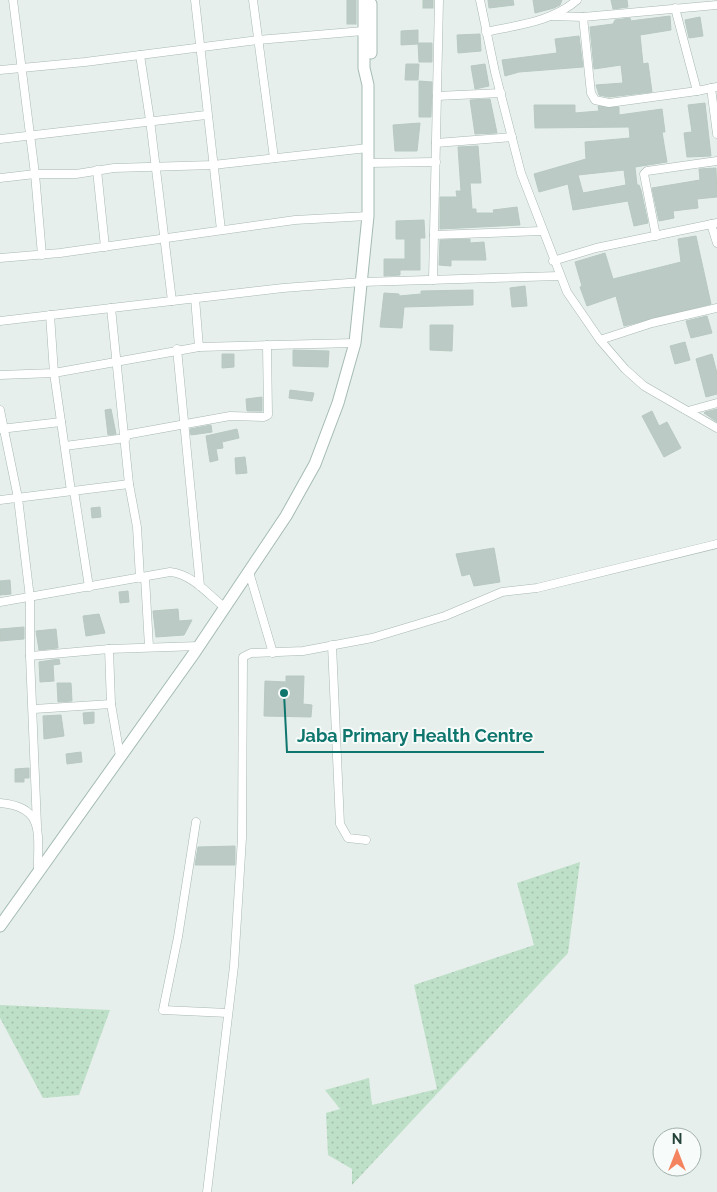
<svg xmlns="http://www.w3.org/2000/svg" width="717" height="1192" viewBox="0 0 717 1192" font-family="Raleway,sans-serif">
	<defs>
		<pattern id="grass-dots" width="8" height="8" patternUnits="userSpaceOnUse" patternTransform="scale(1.25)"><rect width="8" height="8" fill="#bfe0c8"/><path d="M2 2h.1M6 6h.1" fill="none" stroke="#a4c1ad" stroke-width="1.8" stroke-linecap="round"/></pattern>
	</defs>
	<rect width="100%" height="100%" fill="#e6efeb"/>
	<g fill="url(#grass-dots)">
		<path d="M580 862 568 953 352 1185V1169L328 1155 326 1113 340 1109 325 1090 369 1078 372 1105 437 1089 414 985 534 945 517 883Z"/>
		<path d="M0 1005 110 1010 79 1095 43 1098 0 1018Z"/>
	</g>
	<g fill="#bbcac4" stroke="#b8c9c2" fill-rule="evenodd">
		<rect x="347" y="0" width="9" height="24"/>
		<rect x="423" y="0" width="10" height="8"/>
		<path d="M488 0H513L514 5 489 8Z"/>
		<path d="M533 0H562L560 5 554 8 535 13Z"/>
		<path d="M611 0H627L628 7 613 9Z"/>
		<path d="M670 16 671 30 640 35 643 64 648 63 652 92 609 97 599 95 596 85 623 83 621 65 594 69 590 27 613 24 615 20 630 18 631 21 638 20Z"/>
		<path d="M700 17 703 36 689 38 685 20Z"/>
		<path d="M418 30V44L401 45V31Z"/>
		<path d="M480 34 481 51 458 53 457 35Z"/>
		<path d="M579 36 583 67 519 72 505 76 502 60 557 53 555 39Z"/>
		<path d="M418 43H432V62H419Z"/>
		<path d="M406 64H419L418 80H405Z"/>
		<path d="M485 64 489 86 475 89 471 66Z"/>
		<path d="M419 81 432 82 431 117H419Z"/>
		<path d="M490 99 497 133 475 134 470 100Z"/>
		<path d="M705 103 711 156 687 157 684 133 692 132 688 105Z"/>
		<path d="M534 105H575V113L599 111 598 106 619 107V115L662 109 665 132H662L667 162 635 167 637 185H639L641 190 648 223 634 226 628 201 573 210 568 184 539 192 534 174 586 159 585 142 630 138 629 127 535 128ZM624 170 626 185 583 193 578 175Z"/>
		<path d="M420 123 417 151H395L393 125Z"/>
		<path d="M478 146 481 183H470L472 209H476V213H494L493 210 517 207 520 225 440 229V197H457L456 191H461L458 147Z"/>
		<path d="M716 168 717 197 697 199 698 208 673 211 674 218 659 221 652 188 700 180 699 169Z"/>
		<path d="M424 220 425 238H420V270H400V275L384 276V259H405V239H396V221Z"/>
		<path d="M696 236 711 304 624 326 616 296 587 306 580 287 582 286 575 262 605 253 613 279 681 262 678 239Z"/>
		<path d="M470 239V243L484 242 486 260H451V266L439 265 440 240Z"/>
		<path d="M525 286 527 306 512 307 510 288Z"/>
		<path d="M473 290V305L404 307 402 328 380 327 384 293 399 294V296L421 294V291Z"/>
		<path d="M707 316 712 333 691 338 686 321Z"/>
		<path d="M430 325H453L452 351 430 350Z"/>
		<path d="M685 342 690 360 675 364 670 346Z"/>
		<path d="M293 350 329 351 328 367 293 366Z"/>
		<path d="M222 354H234V367L222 368Z"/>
		<path d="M712 354 717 373V394L706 397 696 359Z"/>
		<path d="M290 390 314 393 312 401 289 398Z"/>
		<path d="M262 397V411H247L246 399Z"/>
		<path d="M111 409 116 434 108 435 105 410Z"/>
		<path d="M717 409V422L704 413 705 412Z"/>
		<path d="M652 411 659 426 667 422 681 448 664 457 642 416Z"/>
		<path d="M211 425 212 432 191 435 190 429Z"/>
		<path d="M237 429 239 438 222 442 223 448 216 449 218 460 210 462 206 436Z"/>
		<path d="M245 457 247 473 236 474 235 458Z"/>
		<path d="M100 507 101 517 92 518 91 508Z"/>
		<path d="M494 548 500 582 474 586 470 574 462 576 456 554Z"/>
		<path d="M10 580 11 594 0 595V581Z"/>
		<path d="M128 591 129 602 120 603 119 592Z"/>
		<path d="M178 609 179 621 192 620 184 635 156 637 153 611Z"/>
		<path d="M99 614 105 633 86 636 83 616Z"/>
		<path d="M24 627V639L0 641V629Z"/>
		<path d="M56 629 58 648 39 650 36 631Z"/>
		<path d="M59 659 60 664 53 665 54 681 40 682 39 662Z"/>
		<path d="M286 676H304L303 704 312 705 311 717 264 716 265 681 286 682Z"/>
		<path d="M57 683H71L72 701 58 702Z"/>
		<path d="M94 712V723L84 724 83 713Z"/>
		<path d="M61 715 64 736 44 739 43 716Z"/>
		<path d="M81 752 82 762 67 764 66 754Z"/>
		<path d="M29 768V778H24V782H15V769Z"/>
		<path d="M235 846V865H195L198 847Z"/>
	</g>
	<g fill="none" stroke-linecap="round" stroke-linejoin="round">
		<defs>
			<g id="street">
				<path d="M13 0 35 174 42 255"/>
				<path d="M195 0 221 230"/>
				<path d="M253 0 274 158"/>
				<path d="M480 0 495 72 521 173 567 292 600 340 625 369 644 386 717 428"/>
				<path d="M675 8 697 91 717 87"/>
				<path d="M552 16 583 17 717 5"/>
				<path d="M583 17 591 93 595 100 609 103 697 91"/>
				<path d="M486 32C517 25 552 22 577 0"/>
				<path d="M140 55 150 120 172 301"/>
				<path d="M0 70 85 62 258 40 363 31"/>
				<path d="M711 88 717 134"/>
				<path d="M437 96 501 93"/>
				<path d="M0 139 206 115"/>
				<path d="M436 143 512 137"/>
				<path d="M368 163 436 162"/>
				<path d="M97 170 105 247"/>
				<path d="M0 178 35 174H76L114 168 213 165 368 148"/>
				<path d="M711 224 717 243"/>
				<path d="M434 235 541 231"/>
				<path d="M656 236 644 174 647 171 717 161"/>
				<path d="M0 258 60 253 295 220 368 216"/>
				<path d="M553 261 596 248 717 223"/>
				<path d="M433 280 439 0"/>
				<path d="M195 298 199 347"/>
				<path d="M111 308 129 484 137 527 140 578"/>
				<path d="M50 315 54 373 71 491"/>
				<path d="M0 321 283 288 362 282 559 276"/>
				<path d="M600 340 652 323 717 308"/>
				<path d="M177 349 200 586"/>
				<path d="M0 375 54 373 199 347 355 343"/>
				<path d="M0 410 18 498 30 598V656L37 826"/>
				<path d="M688 411 717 403"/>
				<path d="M0 429 61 422"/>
				<path d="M125 435 230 416 264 417 268 415 267 345"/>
				<path d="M65 446 126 438"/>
				<path d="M74 491 89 587"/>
				<path d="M0 500 129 484"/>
				<path d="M249 572 273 653"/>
				<path d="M145 577 149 647"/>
				<path d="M0 602 170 572C192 574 208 594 224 607"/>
				<path d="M332 645 340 824 348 838 366 840"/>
				<path d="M109 649 199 646"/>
				<path d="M30 656 109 649 111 704 120 756"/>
				<path d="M34 709 111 704"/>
				<path d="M0 803C47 807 37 836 38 873"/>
				<path d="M196 822 178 937 163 1010 228 1013"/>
				<path d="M207 1192 234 966 242 838 243 657 251 653 303 651 372 638 445 616 502 592 537 588 717 544"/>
			</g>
			<g id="secondary">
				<path d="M371 4V53"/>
				<path d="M0 926 195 652 286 516 315 464 338 403 355 343 368 216V85L364 68V0"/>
			</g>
		</defs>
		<use href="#street" stroke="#a8b8b2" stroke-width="9"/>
		<use href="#secondary" stroke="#a4bbb3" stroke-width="13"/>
		<use href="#street" stroke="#fff" stroke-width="8"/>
		<use href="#secondary" stroke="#fff" stroke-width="11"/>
	</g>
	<path fill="none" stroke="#0f766e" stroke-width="2" d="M284 693L287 752H544"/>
	<circle fill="#0f766e" stroke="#f7fbf9" stroke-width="2" cx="284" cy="693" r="5"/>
	<g font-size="18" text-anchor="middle" font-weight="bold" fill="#0f766e" stroke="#f7fbf9" stroke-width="4" stroke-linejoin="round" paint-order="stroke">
		<text x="415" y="742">Jaba Primary Health Centre</text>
	</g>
	<g transform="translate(677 1152)"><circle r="24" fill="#f7fbf9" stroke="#a3b1ad"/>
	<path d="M0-4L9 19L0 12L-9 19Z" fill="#f4845f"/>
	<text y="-8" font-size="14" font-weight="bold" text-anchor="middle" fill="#24423a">N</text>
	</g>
</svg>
